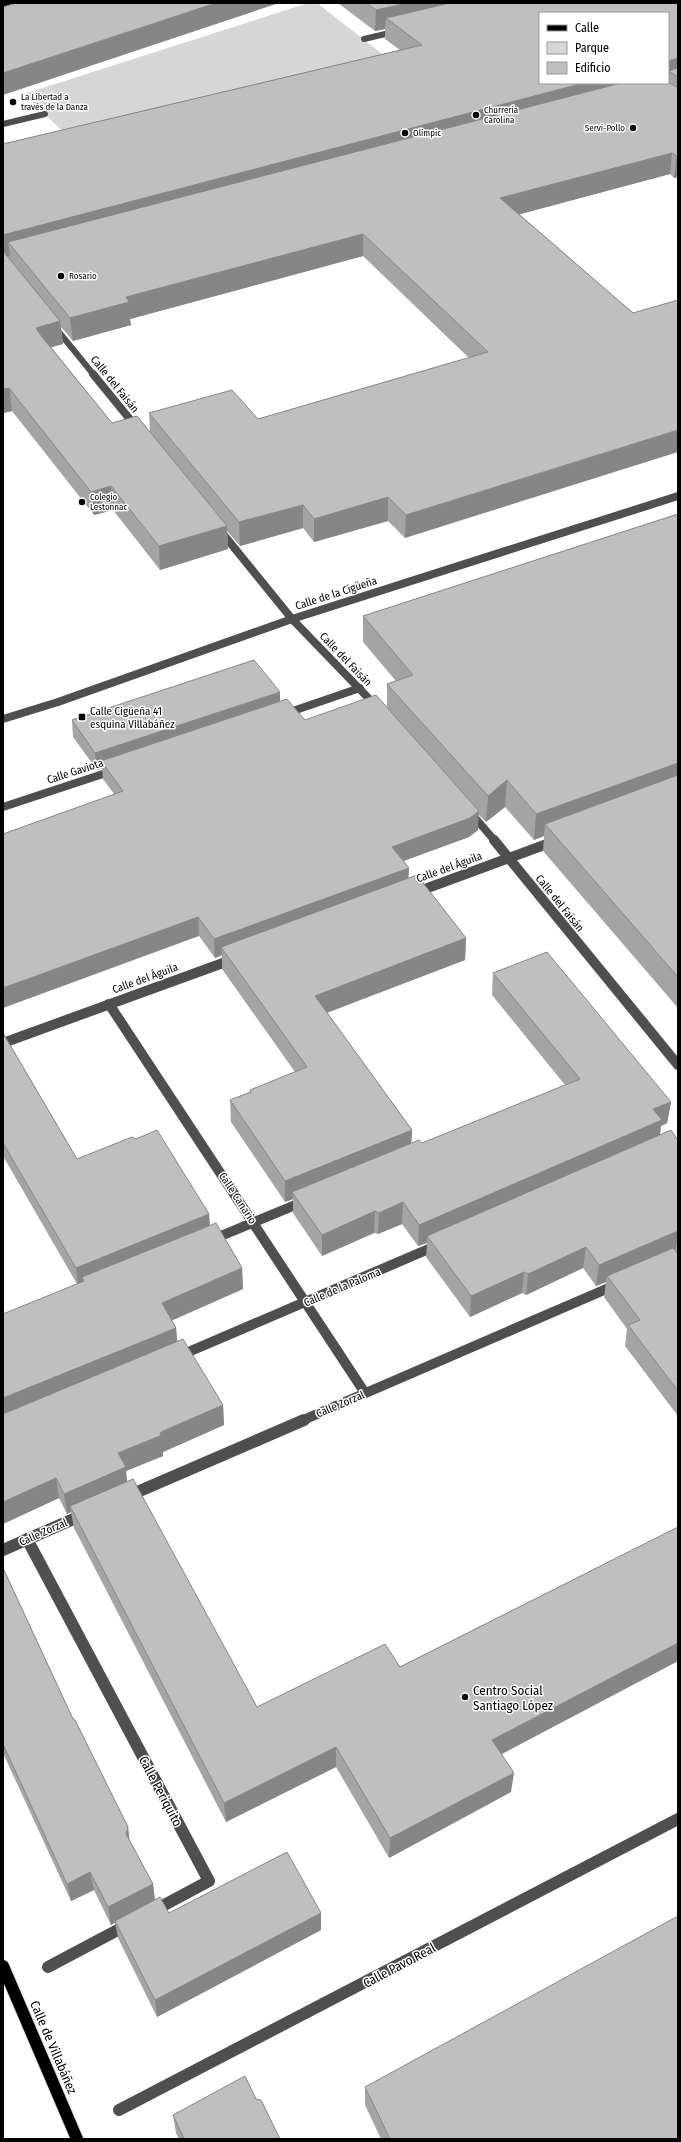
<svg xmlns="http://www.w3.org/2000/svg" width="681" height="2142" viewBox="0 0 681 2142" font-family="'Fira Sans Condensed',sans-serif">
	<rect width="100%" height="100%" fill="#fff"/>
	<path fill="#d6d6d6" d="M308 3H317L400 68 75 143 24 94Z"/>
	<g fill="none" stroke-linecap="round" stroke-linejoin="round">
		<defs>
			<path id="major-far1" d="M3 5 9 3"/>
			<path id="major" d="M3 1966 77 2139"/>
		</defs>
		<use href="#major-far1" stroke="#dbdbdb" stroke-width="7"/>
		<use href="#major" stroke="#dbdbdb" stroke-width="14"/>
		<g stroke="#4f4f4f" stroke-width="6">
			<path d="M364 39 398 31"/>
			<path d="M3 124 45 114"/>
			<path d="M54 326 94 375"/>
		</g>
		<g stroke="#4f4f4f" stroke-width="8">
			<path d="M93 374 137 428"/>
			<path d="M219 529 292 619 377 707"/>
			<path d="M284 714 360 688"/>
			<path d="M3 719 58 702 292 619 678 496"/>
			<path d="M3 807 115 770"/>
			<path d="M470 812 495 841"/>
		</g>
		<g stroke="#4f4f4f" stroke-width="10">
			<path d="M494 840 678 1065"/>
			<path d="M414 893 555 841"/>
			<path d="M109 1004 365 1393"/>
			<path d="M3 1043 234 959"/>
			<path d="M211 1240 305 1201"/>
			<path d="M179 1356 438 1245"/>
			<path d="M301 1421 618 1284"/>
		</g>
		<g stroke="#4f4f4f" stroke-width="12">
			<path d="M128 1496 304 1420"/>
			<path d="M27 1539 209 1881 153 1911"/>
			<path d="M3 1550 85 1514"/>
			<path d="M48 1967 129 1924"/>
			<path d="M119 2110 678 1819"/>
		</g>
		<use href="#major-far1" stroke="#000" stroke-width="6"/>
		<use href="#major" stroke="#000" stroke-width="12"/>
	</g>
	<g fill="#a4a4a4" fill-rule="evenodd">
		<path d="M338 3H678V177L674 178 670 174 519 214 633 313 405 538 388 521 314 542 303 528 240 546 227 531 228 549 160 570 113 510 94 515 12 411 4 413 3 411V144L400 50 385 39V29L375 31ZM668 13V83H540ZM363 256 469 358 258 419 149 413 150 432 112 423 51 347 63 344 61 327 73 341 131 325 130 319Z"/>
		<path d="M678 514V1008L543 851 544 836 534 840 505 807 486 822 478 814V830L469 837 404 861 409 868 408 879 466 938 465 960 327 1013 412 1130 411 1144 422 1143 565 1085 492 995 493 973 671 1102 667 1123 661 1126 660 1135 678 1140V1252H676L678 1254V1416L625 1346 627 1329 604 1297 606 1282 596 1286 583 1268 526 1295 522 1293 470 1317 426 1257 427 1243 418 1246 402 1224 378 1234 374 1233 322 1256 293 1213V1199L285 1202 231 1122 230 1100 250 1092V1090L295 1072 222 969V955L215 958 199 936 114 794 103 779 102 768 97 770 73 737 72 720 280 702 305 720 387 708V684L396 681 363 642V616Z"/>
		<path d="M3 1033 77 1159 209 1214 210 1225 242 1268 243 1289 172 1320 176 1328 177 1341 223 1405 224 1425 163 1452V1456L126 1471 127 1482 257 1707 400 1667 678 1527V1661L502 1754 511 1792 389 1858 336 1767 226 1822 74 1528 71 1512 67 1514 59 1498 3 1524 77 1284 3 1156Z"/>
		<path d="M3 1568 73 1719 128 1827 129 1839 153 1884 155 1900 169 1913 321 1930 157 2017 118 1938 115 1922 111 1925 94 1890 71 1901 3 1753Z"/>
		<path d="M365 2087 678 2139H381L365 2105Z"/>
		<path d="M256 2099 280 2139H179L176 2133 173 2115Z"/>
	</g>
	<g fill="#868686">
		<path d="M216 3H279L3 95V73Z"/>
		<path d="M408 3H498L386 18 385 29 375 31 376 10Z"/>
		<path d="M678 58V68L669 71 668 78V61Z"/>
		<path d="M584 83H645L8 242 10 256 3 258V235Z"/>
		<path d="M672 153 670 174 499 220 500 198Z"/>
		<path d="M677 156H678V177L674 178Z"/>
		<path d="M363 234V256L130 319 131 325 73 341 70 318 126 297Z"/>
		<path d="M60 321 63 344 38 351 36 328Z"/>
		<path d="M9 388 12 411 4 413 3 403V389Z"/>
		<path d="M678 430V452L405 538 406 515Z"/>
		<path d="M111 486 113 510 94 515 91 492Z"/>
		<path d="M388 497V521L314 542V519Z"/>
		<path d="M303 505V528L240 546 239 522Z"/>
		<path d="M227 526 228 549 160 570 159 546Z"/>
		<path d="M280 692V709L101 761 102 768 97 770 95 753Z"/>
		<path d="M678 763V775L545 824 544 836 534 840 536 814Z"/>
		<path d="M507 780 505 807 486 822 488 796Z"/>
		<path d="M479 811 478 830 469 837 392 865V847Z"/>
		<path d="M409 868 408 887 221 947 222 955 215 958 214 939Z"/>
		<path d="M198 917 199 936 3 1008V988Z"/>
		<path d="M466 938 465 960 315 1017V996Z"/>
		<path d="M671 1102 667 1123 661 1126 659 1141 427 1236V1243L418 1246 419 1225 653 1109Z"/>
		<path d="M412 1130 411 1151 292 1192 293 1199 285 1202V1181Z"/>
		<path d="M403 1202 402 1224 378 1234 379 1213Z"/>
		<path d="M375 1211 374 1233 322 1256V1235Z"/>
		<path d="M209 1214 210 1233 82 1277 83 1284 78 1286 76 1268Z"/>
		<path d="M678 1231V1237L675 1252 607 1276 606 1282 596 1286 599 1265Z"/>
		<path d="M586 1247 583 1268 526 1295 528 1274Z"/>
		<path d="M242 1268 243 1289 164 1324 162 1303Z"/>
		<path d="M524 1272 522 1293 470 1317 471 1296Z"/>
		<path d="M176 1328 178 1348 3 1420V1398Z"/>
		<path d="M223 1405 224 1425 163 1452V1456L126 1471 128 1488 70 1506 71 1512 67 1514 64 1494 118 1453 161 1432Z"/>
		<path d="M56 1478 59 1498 3 1524V1502Z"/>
		<path d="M678 1643V1661L490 1760 492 1740Z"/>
		<path d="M336 1747V1767L226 1822 224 1803Z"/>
		<path d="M514 1773 511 1792 389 1858 390 1838Z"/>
		<path d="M128 1827 130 1845 126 1834Z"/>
		<path d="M90 1872 94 1890 71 1901 67 1884Z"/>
		<path d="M153 1884 155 1901 111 1925 108 1907Z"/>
		<path d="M321 1913V1930L157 2017 155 2000Z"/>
	</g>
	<g fill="#bfbfbf" stroke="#868686">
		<path d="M16 3H216L3 73V7Z"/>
		<path d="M366 3H408L376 10Z"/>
		<path d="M450 3H678V58L668 61V13H540V83H584L3 235V144L422 45 386 18Z"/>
		<path d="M678 68V77L669 71Z"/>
		<path d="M668 82 678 88V156H677L672 153 500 198 633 313 678 300V430L406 515 388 497 314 519 303 505 239 522 149 413 232 390 258 419 488 352 363 234 126 297 129 302 70 318 8 242 621 83H668Z"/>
		<path d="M3 251 60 321 36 328 42 337 112 423 137 416 227 526 159 546 111 486 91 492 9 388 3 389Z"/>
		<path d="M678 514V763L536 814 507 780 488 796 387 684 413 675 363 616Z"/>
		<path d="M254 660 280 692 95 753 72 720Z"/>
		<path d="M376 695 479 811 470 818 392 847 409 868 214 939 198 917 3 988V834L123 791 101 761 287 699 305 720Z"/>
		<path d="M678 775V977L545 824Z"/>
		<path d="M417 875 466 938 315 996 412 1130 285 1181 230 1100 251 1092 250 1090 307 1067 221 947Z"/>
		<path d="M547 952 671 1102 653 1109 662 1120 419 1225 403 1202 379 1213 375 1211 322 1235 292 1192 419 1140 422 1143 580 1079 493 973Z"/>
		<path d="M3 1033 77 1159 132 1137 136 1139 157 1130 209 1214 76 1268 3 1143Z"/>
		<path d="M671 1130 678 1140V1231L599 1265 586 1247 528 1274 524 1272 471 1296 427 1236Z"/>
		<path d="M216 1223 242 1268 162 1303 176 1328 3 1398V1314L84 1281 82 1277Z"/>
		<path d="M673 1248 678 1254V1391L628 1325 640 1320 607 1276Z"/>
		<path d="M183 1339 223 1405 161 1432 160 1436 118 1453 126 1467 64 1494 56 1478 3 1502V1414Z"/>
		<path d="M133 1479 257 1707 385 1644 400 1667 678 1527V1643L492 1740 514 1773 390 1838 336 1747 224 1803 70 1506Z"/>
		<path d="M3 1568 73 1719 75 1720 128 1827 126 1834 153 1884 108 1907 90 1872 67 1884 3 1744Z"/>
		<path d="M287 1852 321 1913 155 2000 115 1921 160 1897 169 1913Z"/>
		<path d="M678 1916V2139H390L365 2087Z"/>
		<path d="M245 2076 256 2099 261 2100 280 2139H184L173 2115Z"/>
	</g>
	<g fill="#000" stroke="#fff" stroke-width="1.5">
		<circle cx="13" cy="102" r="4"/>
		<circle cx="476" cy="115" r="4"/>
		<circle cx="633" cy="128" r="4"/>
		<circle cx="405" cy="133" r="4"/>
		<circle cx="61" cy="276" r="4"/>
		<circle cx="82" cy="502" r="4"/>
		<rect x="78" y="713" width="8" height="8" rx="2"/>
		<circle cx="465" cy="1697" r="4"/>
	</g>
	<g text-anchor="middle" stroke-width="3" stroke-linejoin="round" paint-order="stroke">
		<g font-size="9" fill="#000" stroke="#fff" text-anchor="start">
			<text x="21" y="100">La Libertad a<tspan x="21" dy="10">través de la Danza</tspan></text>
			<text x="484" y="113">Churrería<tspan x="484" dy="10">Carolina</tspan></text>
			<text x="625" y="131" text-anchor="end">Servi-Pollo</text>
			<text x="413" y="136">Olimpic</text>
			<text x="69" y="279">Rosario</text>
			<text x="90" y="500">Colegio<tspan x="90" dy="10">Lestonnac</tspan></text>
		</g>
		<g font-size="11" fill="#000" stroke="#fff">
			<text transform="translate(115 384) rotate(51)" y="4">Calle del Faisán</text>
			<text transform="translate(336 593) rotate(-18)" y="4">Calle de la Cigüeña</text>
			<text transform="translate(346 659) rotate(46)" y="4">Calle del Faisán</text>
			<text transform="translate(75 771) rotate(-18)" y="4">Calle Gaviota</text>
			<text transform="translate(449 867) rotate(-20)" y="4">Calle del Águila</text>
			<text transform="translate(560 903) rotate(51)" y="4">Calle del Faisán</text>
			<text transform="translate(145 978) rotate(-20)" y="4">Calle del Águila</text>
			<text transform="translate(238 1198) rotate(57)" y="4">Calle Canario</text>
			<text transform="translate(342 1287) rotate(-23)" y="4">Calle de la Paloma</text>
			<text transform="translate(340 1404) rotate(-23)" y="4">Calle Zorzal</text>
			<text transform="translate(43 1532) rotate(-24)" y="4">Calle Zorzal</text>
		</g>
		<g font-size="11" fill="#000" stroke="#fff" text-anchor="start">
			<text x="90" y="715">Calle Cigüeña 41<tspan x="90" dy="13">esquina Villabáñez</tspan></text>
		</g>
		<g font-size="13" fill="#000" stroke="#fff" text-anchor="start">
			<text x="473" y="1695">Centro Social<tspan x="473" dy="15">Santiago López</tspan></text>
		</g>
		<g font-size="13" fill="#000" stroke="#fff">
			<text transform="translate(161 1791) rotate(62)" y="5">Calle Periquito</text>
			<text transform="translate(399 1965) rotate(-28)" y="5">Calle Pavo Real</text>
			<text transform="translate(54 2047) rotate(67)" y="5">Calle de Villabáñez</text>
		</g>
	</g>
	<rect width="681" height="2142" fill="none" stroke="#000000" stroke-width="8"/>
	<rect x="539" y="12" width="130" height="72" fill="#ffffff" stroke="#999999"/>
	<rect x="547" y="25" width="20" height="6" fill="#000000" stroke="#999999"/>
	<text x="575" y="32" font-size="12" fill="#000000">Calle</text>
	<rect x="547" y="42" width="20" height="12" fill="#d6d6d6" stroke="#999999"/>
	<text x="575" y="52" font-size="12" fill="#000000">Parque</text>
	<rect x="547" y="62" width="20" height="12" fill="#bfbfbf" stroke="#999999"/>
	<text x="575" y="72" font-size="12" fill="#000000">Edificio</text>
</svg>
